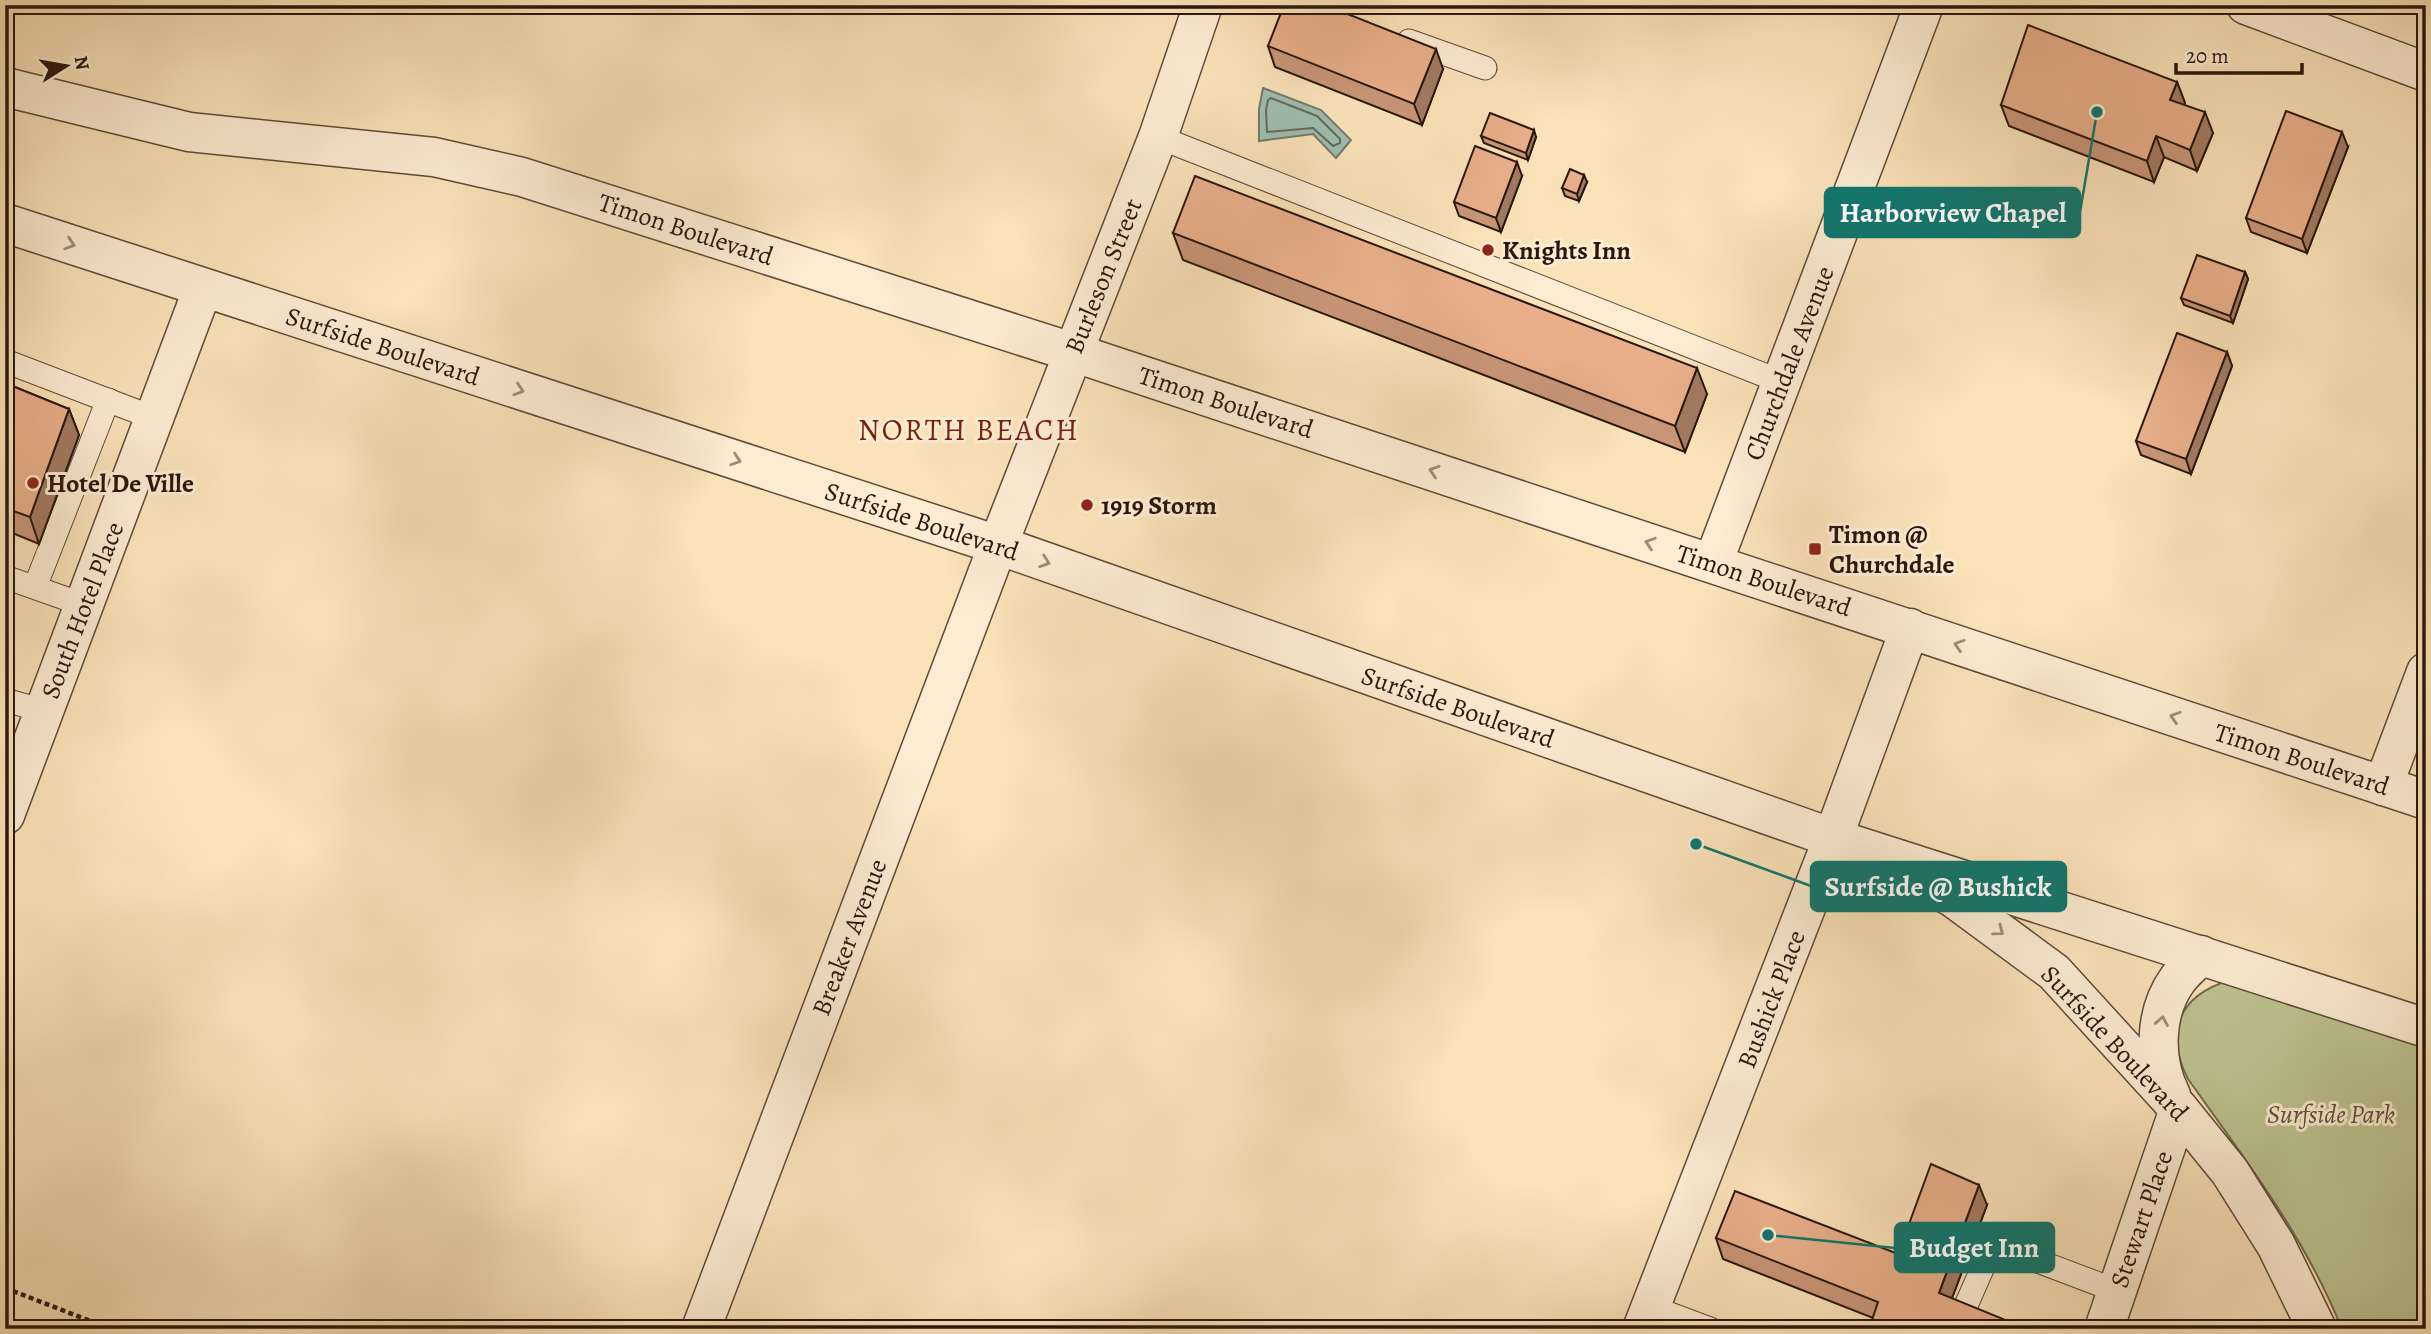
<svg xmlns="http://www.w3.org/2000/svg" width="2431" height="1334" viewBox="0 0 2431 1334" font-family="Alegreya,serif">
	<rect width="100%" height="100%" fill="#fbe2b9"/>
	<filter id="stains"><feTurbulence type="fractalNoise" baseFrequency=".00286" numOctaves="4"/><feColorMatrix values="0 0 0 0 .2 0 0 0 0 .09 0 0 0 0 .02 0 0 0 .5 -.17"/></filter>
	<radialGradient id="worn" r=".72"><stop offset=".6" stop-color="#630" stop-opacity="0"/><stop offset="1" stop-color="#630" stop-opacity=".3"/></radialGradient>
	<path fill="#bdc390" stroke="#736d4f" stroke-width="2" d="M2230 980 2426 1045V1329H2342C2305 1237 2245 1159 2188 1079 2164 1032 2178 996 2230 980Z"/>
	<path fill="#9fbeaf" stroke="#707b6f" stroke-width="2" d="M1263 88 1321 110 1351 140 1336 158 1313 134 1259 141V109Z"/>
	<g fill="none" stroke-linecap="round" stroke-linejoin="round">
		<path stroke="#646a5e" stroke-width="2" d="M1271 98 1317 116 1340 139V143L1333 146 1313 128 1267 132 1266 110 1268 100Z"/>
		<defs>
			<g id="service">
				<path d="M1409 41 1485 68"/>
				<path d="M1158 137 1782 382"/>
				<path d="M5 361 154 418"/>
				<path d="M5 577 84 605"/>
				<path d="M35 587 108 400"/>
				<path d="M5 700 44 711"/>
				<path d="M1651 1307 1710 1329"/>
				<path d="M1992 1329 1961 1317 1993 1244 2117 1291"/>
			</g>
			<g id="minor">
				<path d="M2246 5 2426 72"/>
				<path d="M1713 563 1924 5"/>
				<path d="M2383 786 2426 672"/>
				<path d="M5 815 203 288"/>
				<path d="M1903 872 1952 897 2054 972 2179 1109 2230 1172 2276 1245 2317 1329"/>
				<path d="M2171 1095C2153 1059 2154 1012 2178 979 2185 970 2194 963 2201 955"/>
				<path d="M701 1329 998 545"/>
				<path d="M1642 1329 1833 838 1910 628"/>
				<path d="M2104 1329 2179 1109"/>
			</g>
			<g id="tertiary">
				<path d="M5 87 189 132 434 157 522 177 1072 352 2426 800"/>
				<path d="M5 223 998 545 1833 838 2426 1028"/>
				<path d="M998 545 1158 137 1203 5"/>
			</g>
		</defs>
		<use href="#service" stroke="#5e4a39" stroke-width="25"/>
		<use href="#minor" stroke="#5e4a39" stroke-width="41"/>
		<use href="#tertiary" stroke="#5e4a39" stroke-width="41"/>
		<path stroke="#29170e" stroke-width="4.5" stroke-dasharray="5 3.5" stroke-linecap="butt" d="M5 1288 111 1329"/>
		<use href="#service" stroke="#fcecd2" stroke-width="23"/>
		<use href="#minor" stroke="#fcecd2" stroke-width="38"/>
		<use href="#tertiary" stroke="#fcecd2" stroke-width="38"/>
	</g>
	<g fill="#c89677" stroke="#29170e" stroke-width="2">
		<path d="M1268 46 1443 69 1422 125 1275 67Z"/>
		<path d="M2177 82 2185 103 2184 105 2213 133 2197 171 2164 157 2154 182 2009 126 2001 105Z"/>
		<path d="M1481 136 1536 137 1528 160 1484 143Z"/>
		<path d="M2348 147 2307 253 2251 232 2246 218Z"/>
		<path d="M1522 176 1501 232 1459 216 1454 202Z"/>
		<path d="M1587 182 1579 201 1565 196 1562 188Z"/>
		<path d="M1173 233 1707 394 1685 452 1183 260Z"/>
		<path d="M2245 272 2248 279 2233 323 2184 305 2181 298Z"/>
		<path d="M2227 352 2232 366 2191 474 2141 455 2136 441Z"/>
		<path d="M5 383 69 409 79 435 39 544 5 530Z"/>
		<path d="M1987 1205 1952 1298 1873 1318 1723 1259 1716 1238 1898 1254Z"/>
	</g>
	<g fill="#a27a61" stroke="#29170e" stroke-width="2">
		<path d="M1436 49 1443 69 1422 125 1414 104Z"/>
		<path d="M2177 82 2185 103 2178 121 2170 100Z"/>
		<path d="M2205 112 2213 133 2197 171 2190 150Z"/>
		<path d="M1534 130 1536 137 1528 160 1526 153Z"/>
		<path d="M2342 132 2348 147 2307 253 2302 239Z"/>
		<path d="M2156 136 2164 157 2154 182 2147 161Z"/>
		<path d="M1517 162 1522 176 1501 232 1496 218Z"/>
		<path d="M1584 175 1587 182 1579 201 1577 194Z"/>
		<path d="M2245 272 2248 279 2233 323 2230 316Z"/>
		<path d="M2227 352 2232 366 2191 474 2186 459Z"/>
		<path d="M1697 368 1707 394 1685 452 1675 426Z"/>
		<path d="M69 409 79 435 39 544 30 517Z"/>
		<path d="M1979 1185 1987 1205 1946 1314 1939 1293Z"/>
		<path d="M2008 1321 2011 1329H2005Z"/>
	</g>
	<g fill="#e8af8a" stroke="#29170e" stroke-width="2">
		<path d="M1284 5H1325L1436 49 1414 104 1268 46Z"/>
		<path d="M2028 25 2177 82 2170 100 2205 112 2190 150 2156 136 2147 161 2001 105Z"/>
		<path d="M2286 111 2342 132 2302 239 2246 218Z"/>
		<path d="M1490 113 1534 130 1526 153 1481 136Z"/>
		<path d="M1475 146 1517 162 1496 218 1454 202Z"/>
		<path d="M1570 169 1584 175 1577 194 1562 188Z"/>
		<path d="M1195 176 1697 368 1675 426 1173 233Z"/>
		<path d="M2197 255 2245 272 2230 316 2181 298Z"/>
		<path d="M2177 333 2227 352 2186 459 2136 441Z"/>
		<path d="M5 383 69 409 30 517 5 508Z"/>
		<path d="M1931 1164 1979 1185 1939 1293 2008 1321 2005 1329H1869L1878 1302 1716 1238 1735 1191 1898 1254Z"/>
	</g>
	<defs><path id="oneway-chevron" d="M-2-3.5L2.5 0L-2 3.5" fill="none" stroke-width="1.6" stroke-linecap="round" stroke-linejoin="round" transform="scale(1.75)"/></defs>
	<g stroke="#9d8c7a">
		<use href="#oneway-chevron" transform="translate(70 244) rotate(18)"/>
		<use href="#oneway-chevron" transform="translate(519 390) rotate(18)"/>
		<use href="#oneway-chevron" transform="translate(736 460) rotate(18)"/>
		<use href="#oneway-chevron" transform="translate(1434 471) rotate(-162)"/>
		<use href="#oneway-chevron" transform="translate(1650 543) rotate(-162)"/>
		<use href="#oneway-chevron" transform="translate(1045 562) rotate(19)"/>
		<use href="#oneway-chevron" transform="translate(1959 645) rotate(-162)"/>
		<use href="#oneway-chevron" transform="translate(2175 717) rotate(-162)"/>
		<use href="#oneway-chevron" transform="translate(1999 931) rotate(36)"/>
		<use href="#oneway-chevron" transform="translate(2162 1021) rotate(-80)"/>
	</g>
	<g fill="#8f2418" stroke="#fcecd2" stroke-width="2.5">
		<circle cx="1488" cy="250" r="7"/>
		<circle cx="33" cy="483" r="7"/>
		<circle cx="1087" cy="505" r="7"/>
		<rect x="1808" y="542" width="14" height="14" rx="3.5"/>
	</g>
	<g text-anchor="middle" stroke-width="6" stroke-linejoin="round" paint-order="stroke">
		<g font-size="26" fill="#29170e" stroke="#fcecd2">
			<text transform="translate(686 229) rotate(18)" y="9">Timon Boulevard</text>
			<text transform="translate(1103 276) rotate(-68)" y="9">Burleson Street</text>
			<text transform="translate(383 346) rotate(18)" y="9">Surfside Boulevard</text>
			<text transform="translate(1789 363) rotate(-69)" y="9">Churchdale Avenue</text>
			<text transform="translate(1226 402) rotate(18)" y="9">Timon Boulevard</text>
			<text transform="translate(922 521) rotate(18)" y="9">Surfside Boulevard</text>
			<text transform="translate(1764 580) rotate(18)" y="9">Timon Boulevard</text>
			<text transform="translate(82 610) rotate(-69)" y="9">South Hotel Place</text>
			<text transform="translate(1458 707) rotate(19)" y="9">Surfside Boulevard</text>
			<text transform="translate(2302 759) rotate(18)" y="9">Timon Boulevard</text>
			<text transform="translate(849 937) rotate(-69)" y="9">Breaker Avenue</text>
			<text transform="translate(1771 999) rotate(-69)" y="9">Bushick Place</text>
			<text transform="translate(2115 1043) rotate(47)" y="9">Surfside Boulevard</text>
			<text transform="translate(2141 1219) rotate(-71)" y="9">Stewart Place</text>
		</g>
		<g font-size="26" font-weight="bold" fill="#29170e" stroke="#fcecd2" text-anchor="start">
			<text x="1502" y="259">Knights Inn</text>
			<text x="47" y="492">Hotel De Ville</text>
			<text x="1101" y="514">1919 Storm</text>
			<text x="1829" y="543">Timon @<tspan x="1829" dy="30">Churchdale</tspan></text>
		</g>
		<g font-size="26" font-style="italic" fill="#5d533c" stroke="#fcecd2">
			<text x="2331" y="1123">Surfside Park</text>
		</g>
		<g font-size="30" letter-spacing="2" fill="#7a1f14" stroke="#fcecd2">
			<text x="969" y="440">NORTH BEACH</text>
		</g>
	</g>
	<path fill="none" stroke="#0f766e" stroke-width="2.5" d="M2097 112L2080 212M1696 844L1811 886M1768 1235L1895 1248"/>
	<g fill="#0f766e" stroke="#fcecd2" stroke-width="2.5">
		<circle cx="2097" cy="112" r="7"/>
		<circle cx="1696" cy="844" r="7"/>
		<circle cx="1768" cy="1235" r="7"/>
	</g>
	<g fill="#0f766e" stroke="#0f766e" stroke-width="2.5">
		<rect x="1825" y="188" width="255" height="49" rx="7"/>
		<rect x="1811" y="862" width="255" height="49" rx="7"/>
		<rect x="1895" y="1223" width="159" height="49" rx="7"/>
	</g>
	<g font-size="28" text-anchor="middle" font-weight="bold" fill="#fff">
		<text x="1953" y="222">Harborview Chapel</text>
		<text x="1938" y="896">Surfside @ Bushick</text>
		<text x="1974" y="1257">Budget Inn</text>
	</g>
	<rect width="2431" height="1334" fill="none" stroke="#fbe2b9" stroke-width="28"/>
	<rect x="7" y="7" width="2417" height="1320" fill="none" stroke="#29170e" stroke-width="3.5"/>
	<rect x="14" y="14" width="2403" height="1306" fill="none" stroke="#29170e" stroke-width="2"/>
	<g transform="translate(66 66) rotate(79)" stroke="#fcecd2" stroke-width="5" paint-order="stroke">
	<path d="M0-5L12 26L0 18L-12 26Z" fill="#29170e"/>
	<text y="-10" font-size="19" font-weight="bold" text-anchor="middle" fill="#29170e">N</text>
	</g>
	<path d="M2176 63v10h126v-10" fill="none" stroke="#29170e" stroke-width="3.5"/>
	<text x="2186" y="63" font-size="21" fill="#29170e" stroke="#fcecd2" stroke-width="5" paint-order="stroke">20 m</text>
	<rect width="100%" height="100%" filter="url(#stains)"/>
	<rect width="100%" height="100%" fill="url(#worn)"/>
</svg>
